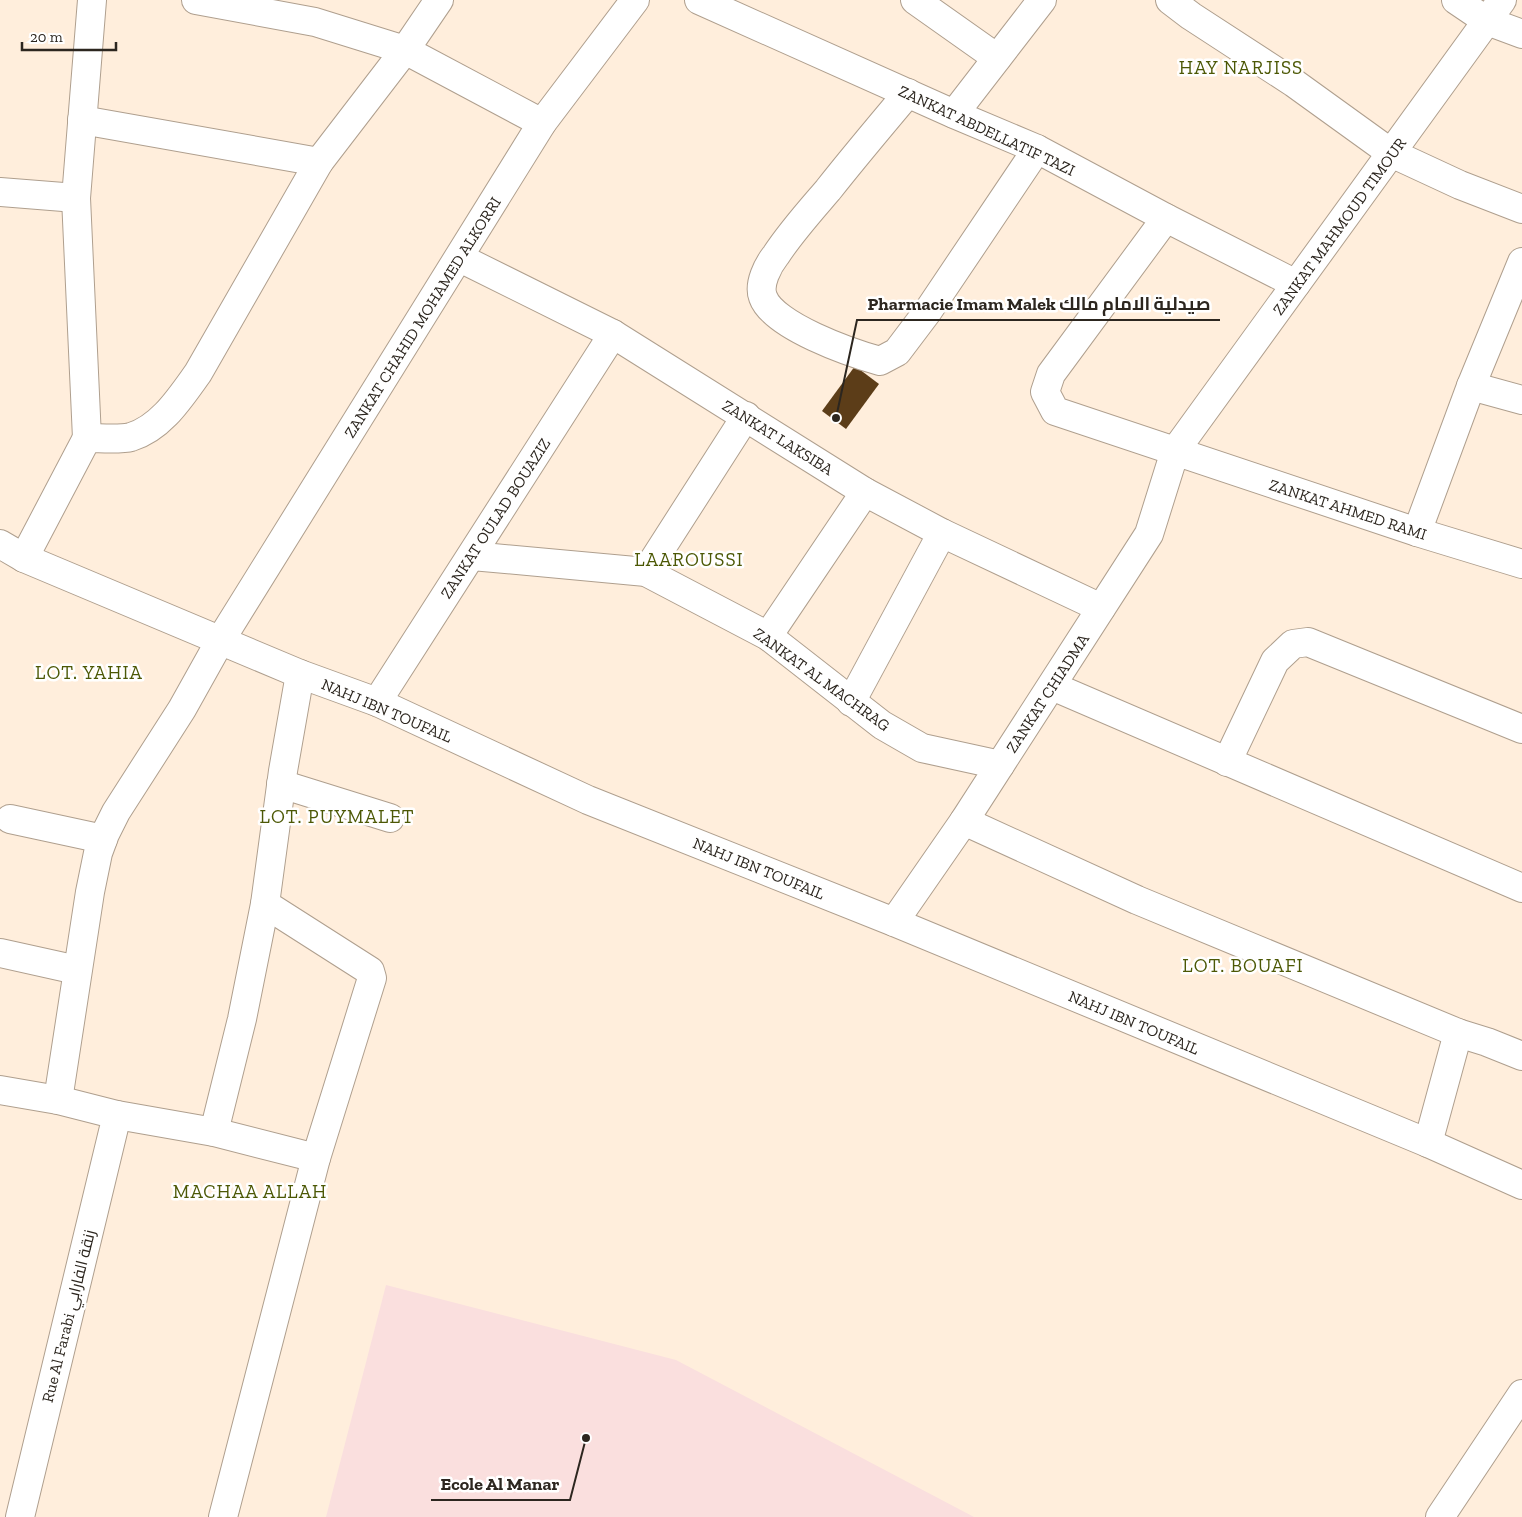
<svg xmlns="http://www.w3.org/2000/svg" width="1522" height="1517" viewBox="0 0 1522 1517" font-family="'Zilla Slab',Cairo,serif">
	<rect width="100%" height="100%" fill="#ffeedc"/>
	<path fill="#fadfde" d="M386 1285 676 1360 974 1517H326Z"/>
	<path fill="#5c3d18" d="M855 366 879 384 846 429 822 411Z"/>
	<g fill="none" stroke-linecap="round" stroke-linejoin="round">
		<defs>
			<g id="minor">
				<path d="M196 0 315 22 405 50 542 123"/>
				<path d="M699 0 954 114 1037 149 1166 218 1296 284"/>
				<path d="M915 0 997 58"/>
				<path d="M1170 0 1191 16 1294 83 1391 153 1460 185 1522 209"/>
				<path d="M1456 0 1487 21 1522 34"/>
				<path d="M908 93C881 125 854 157 828 190 810 211 791 232 776 255 768 265 758 284 763 297 773 326 851 353 880 361L897 352 928 311 1037 149"/>
				<path d="M954 114 1042 0"/>
				<path d="M82 120 319 162"/>
				<path d="M0 192 76 198"/>
				<path d="M1166 218 1051 374 1045 392 1055 411 1417 532 1522 564"/>
				<path d="M460 258 613 334 865 492 942 533 1101 608"/>
				<path d="M1471 386 1522 400"/>
				<path d="M87 438 76 198 92 0"/>
				<path d="M1417 532 1471 386 1522 262"/>
				<path d="M0 544 24 558 300 674 377 702 588 800 894 922 1428 1143 1522 1185"/>
				<path d="M472 556 646 572 768 636 882 725 922 748 1000 765"/>
				<path d="M24 558 87 438C100 438 120 440 131 437 161 428 180 398 198 373L319 162 405 50 439 0"/>
				<path d="M646 572 746 416"/>
				<path d="M768 636 865 492"/>
				<path d="M1052 686 1522 888"/>
				<path d="M377 702 613 334"/>
				<path d="M851 702 942 533"/>
				<path d="M1227 762 1275 661 1293 644 1308 642 1522 729"/>
				<path d="M281 784 390 818"/>
				<path d="M10 819 103 839"/>
				<path d="M964 821 1137 900 1458 1033 1487 1042 1522 1056"/>
				<path d="M894 922 964 821 1149 534 1175 451 1502 0"/>
				<path d="M0 953 77 970"/>
				<path d="M0 1090 58 1100 117 1115 20 1517"/>
				<path d="M58 1100 90 892 98 853 105 834 116 812 182 709 220 641 542 123 635 0"/>
				<path d="M117 1115 214 1132 316 1158"/>
				<path d="M214 1132 242 1019 265 904 283 771 300 674"/>
				<path d="M1428 1143 1458 1033"/>
				<path d="M223 1517 316 1158 372 978 370 971 265 904"/>
			</g>
			<path id="tertiary" d="M1440 1517 1522 1394"/>
		</defs>
		<use href="#minor" stroke="#af9f8e" stroke-width="30"/>
		<use href="#tertiary" stroke="#af9f8e" stroke-width="30"/>
		<use href="#minor" stroke="#fff" stroke-width="28"/>
		<use href="#tertiary" stroke="#fff" stroke-width="28"/>
	</g>
	<g text-anchor="middle" stroke-width="5" stroke-linejoin="round" paint-order="stroke">
		<g font-size="16" fill="#2c261f" stroke="#fff">
			<text transform="translate(987 130) rotate(25)" y="6">ZANKAT ABDELLATIF TAZI</text>
			<text transform="translate(1339 226) rotate(-54)" y="6">ZANKAT MAHMOUD TIMOUR</text>
			<text transform="translate(422 317) rotate(-58)" y="6">ZANKAT CHAHID MOHAMED ALKORRI</text>
			<text transform="translate(778 437) rotate(32)" y="6">ZANKAT LAKSIBA</text>
			<text transform="translate(1348 509) rotate(18)" y="6">ZANKAT AHMED RAMI</text>
			<text transform="translate(495 518) rotate(-57)" y="6">ZANKAT OULAD BOUAZIZ</text>
			<text transform="translate(822 679) rotate(36)" y="6">ZANKAT AL MACHRAG</text>
			<text transform="translate(1047 693) rotate(-57)" y="6">ZANKAT CHIADMA</text>
			<text transform="translate(387 710) rotate(23)" y="6">NAHJ IBN TOUFAIL</text>
			<text transform="translate(759 868) rotate(22)" y="6">NAHJ IBN TOUFAIL</text>
			<text transform="translate(1134 1022) rotate(23)" y="6">NAHJ IBN TOUFAIL</text>
			<text transform="translate(68 1316) rotate(-76)" y="6">Rue Al Farabi زنقة الفارابي</text>
		</g>
		<g font-size="19" letter-spacing="1" fill="#4c5805" stroke="#fff">
			<text x="1241" y="74">HAY NARJISS</text>
			<text x="689" y="566">LAAROUSSI</text>
			<text x="89" y="679">LOT. YAHIA</text>
			<text x="337" y="823">LOT. PUYMALET</text>
			<text x="1243" y="972">LOT. BOUAFI</text>
			<text x="250" y="1198">MACHAA ALLAH</text>
		</g>
	</g>
	<path fill="none" stroke="#2c261f" stroke-width="2" d="M836 418L857 320H1220M586 1438L570 1500H431"/>
	<g fill="#2c261f" stroke="#fff" stroke-width="2">
		<circle cx="836" cy="418" r="5"/>
		<circle cx="586" cy="1438" r="5"/>
	</g>
	<g font-size="18" text-anchor="middle" font-weight="bold" fill="#2c261f" stroke="#fff" stroke-width="5" stroke-linejoin="round" paint-order="stroke">
		<text x="1039" y="310">Pharmacie Imam Malek صيدلية الامام مالك</text>
		<text x="500" y="1490">Ecole Al Manar</text>
	</g>
	<path d="M22 42v8h94v-8" fill="none" stroke="#2c261f" stroke-width="2.5"/>
	<text x="30" y="42" font-size="15" fill="#2c261f" stroke="#ffffff" stroke-width="4" paint-order="stroke">20 m</text>
</svg>
